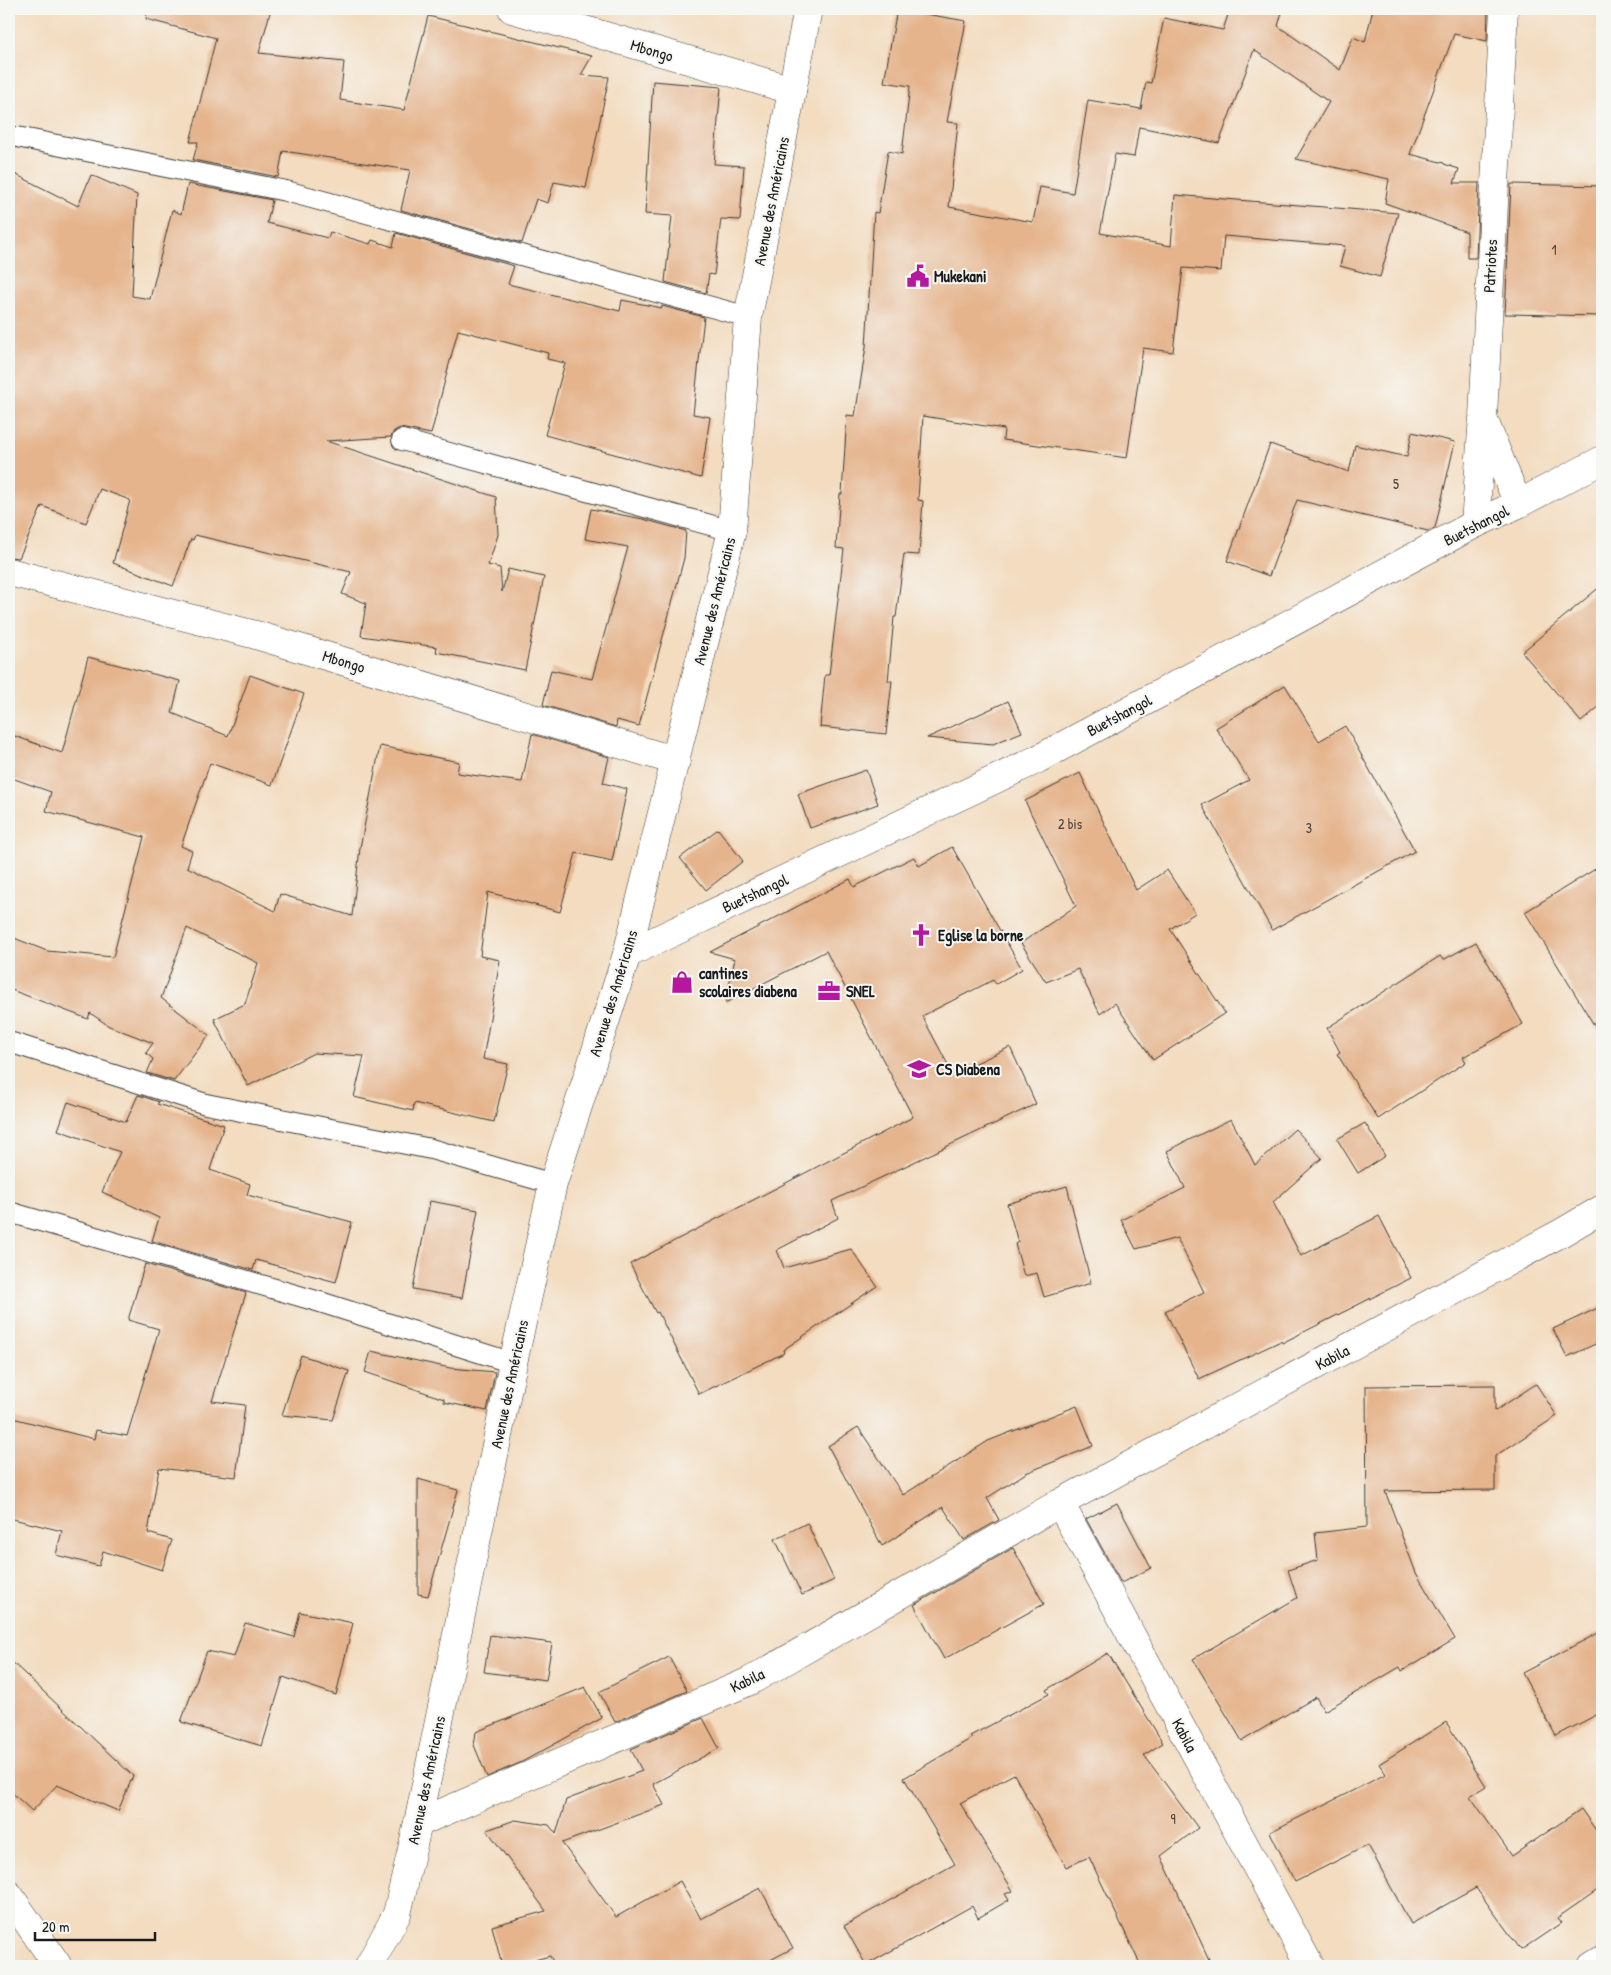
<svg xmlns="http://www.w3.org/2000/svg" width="1611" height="1975" viewBox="0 0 1611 1975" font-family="'Patrick Hand',sans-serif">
	<rect width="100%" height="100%" fill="#f6f6f2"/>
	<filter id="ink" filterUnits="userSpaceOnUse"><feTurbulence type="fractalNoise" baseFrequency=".02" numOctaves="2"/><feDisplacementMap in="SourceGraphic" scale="10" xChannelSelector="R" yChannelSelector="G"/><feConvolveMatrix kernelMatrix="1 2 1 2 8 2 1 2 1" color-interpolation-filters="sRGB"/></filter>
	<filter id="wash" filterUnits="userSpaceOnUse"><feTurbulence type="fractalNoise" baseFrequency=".0096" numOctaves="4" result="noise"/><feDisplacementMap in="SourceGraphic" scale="20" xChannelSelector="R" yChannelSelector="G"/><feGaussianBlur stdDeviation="1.12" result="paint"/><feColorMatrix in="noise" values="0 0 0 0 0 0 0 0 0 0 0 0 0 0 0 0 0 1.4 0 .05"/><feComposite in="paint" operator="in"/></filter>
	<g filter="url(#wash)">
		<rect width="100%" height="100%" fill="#f3dcbf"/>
		<g id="blocks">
			<g fill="#e5b48c">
				<path d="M148 9H271L259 53 344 62 340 100 404 110 428 16 592 56 581 75 609 77 586 188 554 182 548 203 536 199 522 243 401 210 410 170 283 151 278 177 193 160 198 142H190L216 38 146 19Z"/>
				<path d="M897 9 966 21 947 122 958 123 949 207 1033 222 1040 187 1073 193 1088 100 1141 109 1146 82 1151 83 1164 18 1223 30 1230 9H1283L1278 26 1340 70 1353 37 1365 42 1373 9H1488L1487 41 1454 34 1410 154 1444 163V164L1459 169 1454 183H1479L1476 258H1467V232L1385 203 1389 179 1296 159 1329 102 1254 50 1219 143 1139 127 1134 157 1115 154 1100 233 1171 246 1175 195 1398 213 1380 277 1340 266 1345 246 1224 236 1221 271 1183 268 1173 352 1143 348 1127 458 1003 440 1004 429 923 416 918 500 923 501 919 555 904 554 896 617H894L888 681H892L886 734 820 727 825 675H829L844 549 836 548 840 494H842L847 415 855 416 866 347 874 212 878 213 888 151 902 154 910 86 884 82Z"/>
				<path d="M653 81 721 87 714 164 744 166 740 220 721 219 714 275 709 274 706 293 665 282 672 216 645 214Z"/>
				<path d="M9 171 78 206 91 175 137 195 132 296 150 299 172 210 181 214 188 184 272 200 267 223 328 238 330 232 370 244 372 240 393 247 396 233 514 266 508 284 620 311 622 300 662 308V306L704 317 693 414 710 417 701 478 545 435 565 363 547 359 548 353 458 330 431 434 400 428 394 431 391 437 326 441 496 497 498 535 488 565 500 568 502 592 508 569 544 577 525 670 436 652 437 647 361 636 366 603 342 594 351 572 195 535 193 540 191 539 173 586 113 563 130 500 100 489 86 523 42 506 19 558 9 557Z"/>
				<path d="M1511 184 1602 186V316L1505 314Z"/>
				<path d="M1412 432 1455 442 1435 528 1428 531 1297 500 1269 576 1227 561 1270 444 1349 472 1355 445 1407 457Z"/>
				<path d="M591 509 643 519 686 531 684 558 639 726 617 720 616 727 543 705 551 670 592 679 628 547 585 539Z"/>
				<path d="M1602 585V704L1581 722 1522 652Z"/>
				<path d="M88 657 180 681 172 713 228 736 250 675 304 694 272 785 210 763 181 846 192 851 187 867 275 911 280 894 352 916 360 848 380 746 459 762 457 773 522 782 532 734 609 757 603 783 627 789 612 861 576 853 560 912 488 892 480 956 500 960 483 1059 508 1064 494 1122 414 1103 413 1111 354 1097 364 1056 314 1053 248 1086 214 1019 245 1004 258 963 187 928 161 998 209 1035 174 1081 147 1073 153 1059 146 1053 153 1043 109 1026 90 1013 88 1019 9 989V936L47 951 113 957 144 837 46 811 51 792 9 777V734L62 753Z"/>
				<path d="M1285 685 1319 741 1345 726 1415 851 1272 930 1202 805 1249 780 1216 728Z"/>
				<path d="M1008 701 1022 732 993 744 927 738Z"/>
				<path d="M866 770 878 804 810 828 798 794Z"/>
				<path d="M1080 773 1136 890 1167 870 1195 913 1170 929 1225 1013 1153 1060 1115 1003 1100 1014 1078 969 1046 982 1021 943 1076 906 1025 801Z"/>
				<path d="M718 829 743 861 706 890 680 858Z"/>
				<path d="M952 847 1022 969 996 984 993 980 922 1016 953 1074 1010 1047 1036 1104 832 1201 838 1218 777 1250 784 1268 851 1249 877 1286 783 1350 784 1353 699 1394 658 1312 656 1313 630 1264 913 1117 826 951 725 1003 735 959 710 952 850 879 854 887 914 857 919 866Z"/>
				<path d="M1602 865V1038L1525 912Z"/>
				<path d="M1476 942 1523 1024 1463 1057 1466 1062 1378 1119 1337 1054 1340 1052 1327 1028 1440 956 1443 960Z"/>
				<path d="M138 1095 159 1102 157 1104 224 1125 210 1170 250 1184 247 1195 352 1222 336 1282 256 1260 253 1270 152 1241 159 1218 102 1192 120 1152 58 1130 68 1102 126 1122Z"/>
				<path d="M1231 1119 1255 1165 1295 1129 1322 1158 1273 1202 1301 1256 1379 1216 1411 1278 1282 1343 1281 1341 1199 1379 1165 1311 1204 1292 1177 1238 1136 1249 1121 1220 1185 1188 1167 1151Z"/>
				<path d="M1365 1123 1385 1156 1358 1173 1337 1139Z"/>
				<path d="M1067 1186 1091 1283 1044 1297 1037 1273 1024 1276 1015 1244 1018 1242 1007 1204Z"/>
				<path d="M430 1201 478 1210 462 1298 413 1289Z"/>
				<path d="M145 1264 246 1293 212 1401 245 1405 236 1477 159 1468 148 1533 172 1540 162 1570 103 1551 99 1566 56 1555 62 1531 9 1518V1417L94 1439 96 1430 127 1436 159 1329 128 1320Z"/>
				<path d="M1602 1306V1341L1567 1357 1553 1329Z"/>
				<path d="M371 1351 450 1368 495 1372 487 1411 444 1402V1399L365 1372Z"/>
				<path d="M301 1355 349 1371 333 1420 282 1415Z"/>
				<path d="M1536 1384 1557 1416 1495 1456V1490L1385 1491 1416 1573 1455 1639 1402 1671 1400 1667 1324 1711 1316 1697 1242 1741 1193 1659 1297 1598 1288 1570 1318 1560 1315 1533 1367 1527 1366 1386 1495 1385V1411Z"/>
				<path d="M1077 1406 1093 1446 1026 1473 987 1498 999 1520 964 1540 943 1507 882 1546 828 1446 858 1427 903 1495 988 1441Z"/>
				<path d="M418 1479 458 1490 428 1596 418 1594Z"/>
				<path d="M1117 1503 1151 1568 1121 1583 1086 1519Z"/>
				<path d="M807 1523 834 1580 802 1595 775 1539Z"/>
				<path d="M1013 1548 1044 1604 944 1659 914 1605Z"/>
				<path d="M300 1612 353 1623 336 1695 283 1677 262 1746 181 1722 207 1651 234 1657 245 1623 294 1637Z"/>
				<path d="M1602 1631V1712L1556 1736 1522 1673Z"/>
				<path d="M490 1635 552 1643 546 1680 484 1672Z"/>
				<path d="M1108 1653 1163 1743 1144 1755 1198 1828 1161 1856 1212 1966H1141L1089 1857 1066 1867 1014 1774 960 1803 1013 1891 1005 1894 1009 1900 978 1918 972 1906 866 1965 844 1926 955 1864 904 1778 972 1738 970 1736 1049 1694 1046 1690Z"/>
				<path d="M669 1657 687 1691 615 1722 599 1692Z"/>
				<path d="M9 1659 133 1776 118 1811 57 1785 32 1811 9 1790Z"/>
				<path d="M585 1687 602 1718 522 1762 487 1777 474 1745 476 1732Z"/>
				<path d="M703 1718 719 1748 653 1784 664 1805 562 1843 616 1917 680 1881 701 1919 760 1888 793 1948 759 1966H555L550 1956 511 1966H502L492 1926 546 1911 487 1830 515 1820 549 1825 556 1834 566 1800 642 1771 631 1749Z"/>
				<path d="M1446 1722 1486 1786 1470 1796 1512 1856 1581 1809 1602 1839V1887L1557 1918 1561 1923 1521 1950 1476 1888 1411 1924 1368 1845 1295 1882 1270 1832 1386 1774 1379 1764Z"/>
			</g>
		</g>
	</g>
	<g filter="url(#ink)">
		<use href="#blocks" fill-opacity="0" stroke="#3c3934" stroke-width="1"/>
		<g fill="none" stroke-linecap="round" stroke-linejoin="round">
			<defs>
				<g id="lane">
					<path d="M17 137 286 191 748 317"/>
					<path d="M402 440 732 531"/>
					<path d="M9 1042 206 1104 431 1149 553 1184"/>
					<path d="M9 1212 320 1302 513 1363"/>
				</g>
				<g id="street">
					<path d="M512 9 792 90"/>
					<path d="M1485 423 1518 504"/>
					<path d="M1475 524 1483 417 1504 9"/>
					<path d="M9 572 256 635 676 761"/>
					<path d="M627 954 1038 759 1475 524 1518 504 1602 460"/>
					<path d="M1060 1503 1310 1966"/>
					<path d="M418 1823 750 1681 1060 1503 1561 1233 1602 1209"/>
					<path d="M9 1895 58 1966"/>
					<path d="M369 1966 397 1914 418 1823 513 1363 553 1184 627 954 732 531 748 317 808 9"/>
					<path d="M1592 1966 1602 1960"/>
				</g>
			</defs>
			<use href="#lane" stroke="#3c3934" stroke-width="22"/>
			<use href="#street" stroke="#3c3934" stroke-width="29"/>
			<use href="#lane" stroke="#fff" stroke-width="20"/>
			<use href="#street" stroke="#fff" stroke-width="28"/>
		</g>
	</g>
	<defs>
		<symbol id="civic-bare" viewBox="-9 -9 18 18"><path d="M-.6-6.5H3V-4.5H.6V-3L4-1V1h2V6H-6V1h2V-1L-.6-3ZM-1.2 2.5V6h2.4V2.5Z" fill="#b5179e" stroke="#f6f6f2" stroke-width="2.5" paint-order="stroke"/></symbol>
		<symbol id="church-bare" viewBox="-9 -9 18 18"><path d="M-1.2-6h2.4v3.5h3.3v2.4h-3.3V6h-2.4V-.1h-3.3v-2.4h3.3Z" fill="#b5179e" stroke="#f6f6f2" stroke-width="2.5" paint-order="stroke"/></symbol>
		<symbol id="shop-bare" viewBox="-9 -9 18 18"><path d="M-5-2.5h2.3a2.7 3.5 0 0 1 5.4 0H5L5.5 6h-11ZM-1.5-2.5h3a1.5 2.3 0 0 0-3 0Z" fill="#b5179e" stroke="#f6f6f2" stroke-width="2.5" paint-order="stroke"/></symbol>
		<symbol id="office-bare" viewBox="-9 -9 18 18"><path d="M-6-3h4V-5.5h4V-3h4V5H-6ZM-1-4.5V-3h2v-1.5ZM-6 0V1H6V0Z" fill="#b5179e" stroke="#f6f6f2" stroke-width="2.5" paint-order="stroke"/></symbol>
		<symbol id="school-bare" viewBox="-9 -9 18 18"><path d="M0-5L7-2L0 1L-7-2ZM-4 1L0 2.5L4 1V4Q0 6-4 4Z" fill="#b5179e" stroke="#f6f6f2" stroke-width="2.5" paint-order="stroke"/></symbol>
	</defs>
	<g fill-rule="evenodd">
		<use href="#civic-bare" x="902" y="260" width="32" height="32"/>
		<use href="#church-bare" x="905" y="919" width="32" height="32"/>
		<use href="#shop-bare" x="666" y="966" width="32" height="32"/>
		<use href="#office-bare" x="813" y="975" width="32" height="32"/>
		<use href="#school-bare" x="903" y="1053" width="32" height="32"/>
	</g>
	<g text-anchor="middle" stroke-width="4" stroke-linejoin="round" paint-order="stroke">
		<g font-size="14" fill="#4e4238">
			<text x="1554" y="255">1</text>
			<text x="1396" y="489">5</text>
			<text x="1070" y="829">2 bis</text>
			<text x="1309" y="833">3</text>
			<text x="1173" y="1824">9</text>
		</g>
		<g font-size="16" fill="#1c1c1c" stroke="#f6f6f2">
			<text transform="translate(652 50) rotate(16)" y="6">Mbongo</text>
			<text transform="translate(771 201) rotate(-79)" y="6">Avenue des Américains</text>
			<text transform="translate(1490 266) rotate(-87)" y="6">Patriotes</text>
			<text transform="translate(1476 525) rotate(-27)" y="6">Buetshangol</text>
			<text transform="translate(714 601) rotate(-76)" y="6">Avenue des Américains</text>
			<text transform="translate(344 661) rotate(17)" y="6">Mbongo</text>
			<text transform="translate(1119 715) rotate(-28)" y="6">Buetshangol</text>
			<text transform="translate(755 893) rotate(-25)" y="6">Buetshangol</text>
			<text transform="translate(613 993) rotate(-73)" y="6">Avenue des Américains</text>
			<text transform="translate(1332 1357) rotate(-28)" y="6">Kabila</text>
			<text transform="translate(509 1384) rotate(-78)" y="6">Avenue des Américains</text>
			<text transform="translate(747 1680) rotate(-26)" y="6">Kabila</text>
			<text transform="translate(1185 1735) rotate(62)" y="6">Kabila</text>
			<text transform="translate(426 1780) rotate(-78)" y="6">Avenue des Américains</text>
		</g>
		<g font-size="16" font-weight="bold" fill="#1c1c1c" stroke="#f6f6f2" text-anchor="start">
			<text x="934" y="282">Mukekani</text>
			<text x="938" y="941">Eglise la borne</text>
			<text x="699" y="979">cantines<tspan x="699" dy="18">scolaires diabena</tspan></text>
			<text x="846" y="997">SNEL</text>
			<text x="936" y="1075">CS Diabena</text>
		</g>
	</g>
	<rect width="1611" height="1975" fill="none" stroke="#f6f6f2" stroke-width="30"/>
	<path d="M35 1932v8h120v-8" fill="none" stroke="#1c1c1c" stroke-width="2.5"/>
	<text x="42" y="1932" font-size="15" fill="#1c1c1c" stroke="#f6f6f2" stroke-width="4" paint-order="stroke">20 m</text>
</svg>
